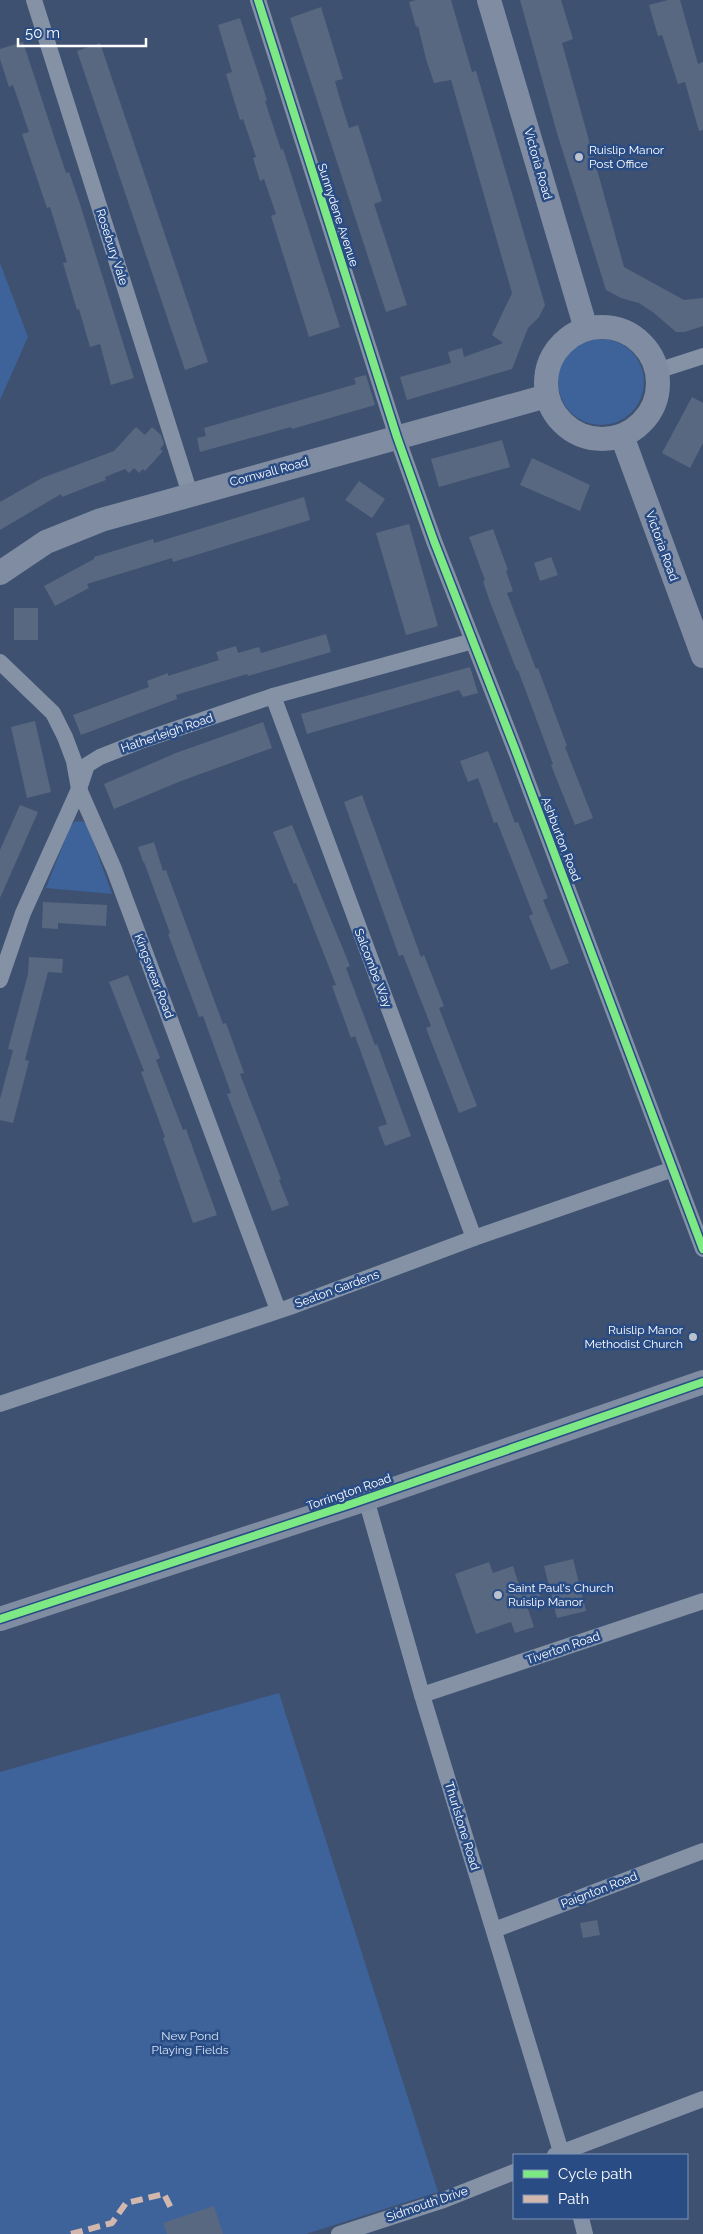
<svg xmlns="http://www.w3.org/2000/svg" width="703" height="2234" viewBox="0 0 703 2234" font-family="Raleway,sans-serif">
	<rect width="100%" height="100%" fill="#3e5170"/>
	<g fill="#3e629a">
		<path d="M0 263 28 337 0 400Z"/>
		<circle cx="601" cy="382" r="43"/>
		<path d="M80 821 84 822 88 827 112 894 46 888 70 827 74 822Z"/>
		<path d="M279 1693 438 2192 306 2234H0V1772Z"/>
	</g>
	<g fill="#596881">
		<path d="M416 0H451L472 72 476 71 545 305 539 317 528 328 512 369 407 400 400 377 451 363 448 352 462 348 464 357 503 343 492 335 512 293 451 80 434 83 426 59 418 26 416 27 409 2Z"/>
		<path d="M520 0H561L573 39 562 43 624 267 684 300 703 298V326L685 332H676L654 313 639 303 621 298 606 290 557 133Z"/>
		<path d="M668 0H680L698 64 703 62V130L699 131 685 82 678 84 662 35 658 36 649 5Z"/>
		<path d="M321 7 343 79 335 81 339 96 349 128 358 125 382 201 374 204 407 305 386 312 290 18Z"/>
		<path d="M240 18 267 100 265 101 281 150 283 149 340 327 309 337 271 216 276 214 264 179 260 181 253 158 256 157 243 119 240 120 226 74 232 72 218 25Z"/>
		<path d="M23 42 66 173 69 172 79 201 134 378 111 385 100 344 90 347 79 309 77 310 63 263 67 262 50 207 47 208 22 134 29 132 13 85 9 87 0 59V49Z"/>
		<path d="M100 43 208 362 185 370 77 51Z"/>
		<path d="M366 375 375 405 292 429 291 427 200 452 197 438 206 436 204 428 356 384 354 378Z"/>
		<path d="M692 397 703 403V443L690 468 662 453Z"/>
		<path d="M136 427 145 435 152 427 161 435 164 444 160 449 163 451 145 471 143 469 139 473 134 468 129 473 125 469 105 477 106 480 95 484 62 497 61 494 0 530V502L42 478 114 451Z"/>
		<path d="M502 440 510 467 439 487 431 459Z"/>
		<path d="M532 458 590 485 580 511 520 485Z"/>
		<path d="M359 481 385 499 372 518 345 500Z"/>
		<path d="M304 497 310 520 173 562 172 558 87 584 89 588 55 606 44 586 94 559V557L153 539 154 543Z"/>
		<path d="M409 524 438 626 406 635 376 533Z"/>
		<path d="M493 529 508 570 506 571 513 591 507 593 536 669 538 668 567 746 565 747 593 818 575 825 551 765 553 764 518 670 517 671 490 602 483 581 485 580 469 537Z"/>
		<path d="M551 557 558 575 540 581 534 563Z"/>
		<rect x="14" y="608" width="24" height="32"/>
		<path d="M326 634 331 652 248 676 247 674 176 695 177 699 81 735 73 715 149 687 147 681 168 673V676L219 660 216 652 236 646 238 653 259 647 261 653Z"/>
		<path d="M470 667 478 693 463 697 459 690 307 734 301 714Z"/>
		<path d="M35 721 51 792 27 798 11 727Z"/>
		<path d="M263 722 272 748 181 781 114 809 104 784 176 753Z"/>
		<path d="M488 751 515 823 518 822 548 898 543 900 569 963 551 970 529 916 533 914 497 822 494 823 478 778 468 782 460 761Z"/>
		<path d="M362 795 421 957 424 955 444 1006 439 1008 477 1106 459 1113 426 1028 431 1026 403 955 399 956 344 802Z"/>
		<path d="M20 805 38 812 0 898V850Z"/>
		<path d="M292 825 350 966 346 968 375 1045 377 1044 411 1136 385 1146 378 1127 387 1124 355 1036 351 1038 332 986 336 985 296 883 294 884 273 832Z"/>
		<path d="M154 842 163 871 166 870 223 1024 226 1023 244 1073 240 1074 281 1179 279 1180 289 1205 272 1211 227 1094 231 1093 203 1016 199 1017 168 934 170 933 144 862H143L138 847Z"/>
		<path d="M43 902 107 905 106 926 58 923V929L42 928Z"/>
		<path d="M29 957 63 959 62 973 48 972 25 1060 29 1061 13 1123 0 1120V1099L13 1050 8 1049 28 974Z"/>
		<path d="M128 975 160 1058 156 1060 183 1130 186 1129 217 1215 193 1223 163 1138 165 1137 141 1072 144 1071 109 982Z"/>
		<path d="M573 1559 586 1611 557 1618 544 1566Z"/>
		<path d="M489 1562 493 1573 513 1566 519 1585H527L541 1595 527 1606 534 1627 515 1633 511 1622 476 1634 455 1574Z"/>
		<path d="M597 1920 600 1935 583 1938 580 1923Z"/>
		<path d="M214 2206 223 2234H167L163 2223Z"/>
	</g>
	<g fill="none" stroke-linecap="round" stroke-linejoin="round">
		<g stroke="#8592a6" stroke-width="16">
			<path d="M34 0 190 494"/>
			<path d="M258 0 397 437 434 541 515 749 703 1249"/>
			<path d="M657 371 703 356"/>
			<path d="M0 662 53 713 65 737 74 761 79 789 114 869 278 1310"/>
			<path d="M273 696 474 1238"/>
			<path d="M0 980 23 913 79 789 87 765 100 757 138 742 273 696 473 641"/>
			<path d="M0 1404 290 1307 474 1238 673 1169"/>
			<path d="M366 1499 422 1695 562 2155"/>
			<path d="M422 1695 703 1601"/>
			<path d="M494 1930 703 1851"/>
			<path d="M555 2155 703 2099"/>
			<path d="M581 2218 585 2234"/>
			<path d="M339 2234 441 2201 514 2172"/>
		</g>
		<g stroke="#7f8ca2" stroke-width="24">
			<path d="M489 0 586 329"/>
			<circle cx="602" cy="383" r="56"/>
			<path d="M622 436 703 656"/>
			<path d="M0 573 46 542 101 520 547 396"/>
			<path d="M0 1619 354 1503 703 1382"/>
		</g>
		<path stroke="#d1b7ad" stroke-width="6" stroke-dasharray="12 6" stroke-linecap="butt" d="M71 2234 112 2223 126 2203 164 2194 171 2208"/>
		<defs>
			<g id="cycleway">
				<path d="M258 0 397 437 434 541 515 749 703 1249"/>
				<path d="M0 1619 354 1503 703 1382"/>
			</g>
		</defs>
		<use href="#cycleway" stroke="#294c85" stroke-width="11"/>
		<use href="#cycleway" stroke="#7ce984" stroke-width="8"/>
	</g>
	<g fill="#bbc2cd" stroke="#294c85" stroke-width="2">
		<circle cx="579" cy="157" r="5"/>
		<circle cx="693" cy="1337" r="5"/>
		<circle cx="498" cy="1595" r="5"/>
	</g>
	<g text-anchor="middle" stroke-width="5" stroke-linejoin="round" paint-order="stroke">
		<g font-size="12" fill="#fff" stroke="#294c85" text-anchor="start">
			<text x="589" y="154">Ruislip Manor<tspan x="589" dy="14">Post Office</tspan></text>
			<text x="683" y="1334" text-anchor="end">Ruislip Manor<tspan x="683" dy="14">Methodist Church</tspan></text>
			<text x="508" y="1592">Saint Paul's Church<tspan x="508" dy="14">Ruislip Manor</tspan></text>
		</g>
		<g font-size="12" fill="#fff" stroke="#294c85">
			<text transform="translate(538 164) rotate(74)" y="4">Victoria Road</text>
			<text transform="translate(338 215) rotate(72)" y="4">Sunnydene Avenue</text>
			<text transform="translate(112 247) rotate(72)" y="4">Rosebury Vale</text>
			<text transform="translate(269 472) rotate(-15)" y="4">Cornwall Road</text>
			<text transform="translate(662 546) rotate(70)" y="4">Victoria Road</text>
			<text transform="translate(167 733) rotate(-19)" y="4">Hatherleigh Road</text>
			<text transform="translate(561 839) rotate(69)" y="4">Ashburton Road</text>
			<text transform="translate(373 968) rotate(69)" y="4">Salcombe Way</text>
			<text transform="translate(154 976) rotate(69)" y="4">Kingswear Road</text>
			<text transform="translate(337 1289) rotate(-20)" y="4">Seaton Gardens</text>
			<text transform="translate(349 1492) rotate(-19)" y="4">Torrington Road</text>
			<text transform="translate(563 1648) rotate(-19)" y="4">Tiverton Road</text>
			<text transform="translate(462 1826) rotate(73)" y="4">Thurlstone Road</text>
			<text transform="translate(599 1890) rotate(-21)" y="4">Paignton Road</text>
			<text transform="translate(427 2204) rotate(-19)" y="4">Sidmouth Drive</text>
		</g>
		<g font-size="12" fill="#d7e4f6" stroke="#294c85">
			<text x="190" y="2040">New Pond<tspan x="190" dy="14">Playing Fields</tspan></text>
		</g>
	</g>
	<rect x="513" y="2154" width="175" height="65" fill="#294c85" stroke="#7f94b6"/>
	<rect x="523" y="2170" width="25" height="8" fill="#7ce984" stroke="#7f94b6"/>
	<text x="558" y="2179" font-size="15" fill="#ffffff">Cycle path</text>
	<rect x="523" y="2195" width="25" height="8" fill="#d1b7ad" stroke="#7f94b6"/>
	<text x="558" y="2204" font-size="15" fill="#ffffff">Path</text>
	<path d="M18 38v8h128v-8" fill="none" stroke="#ffffff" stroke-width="2.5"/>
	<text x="25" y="38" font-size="15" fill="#ffffff" stroke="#294c85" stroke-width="4" paint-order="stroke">50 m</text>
</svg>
